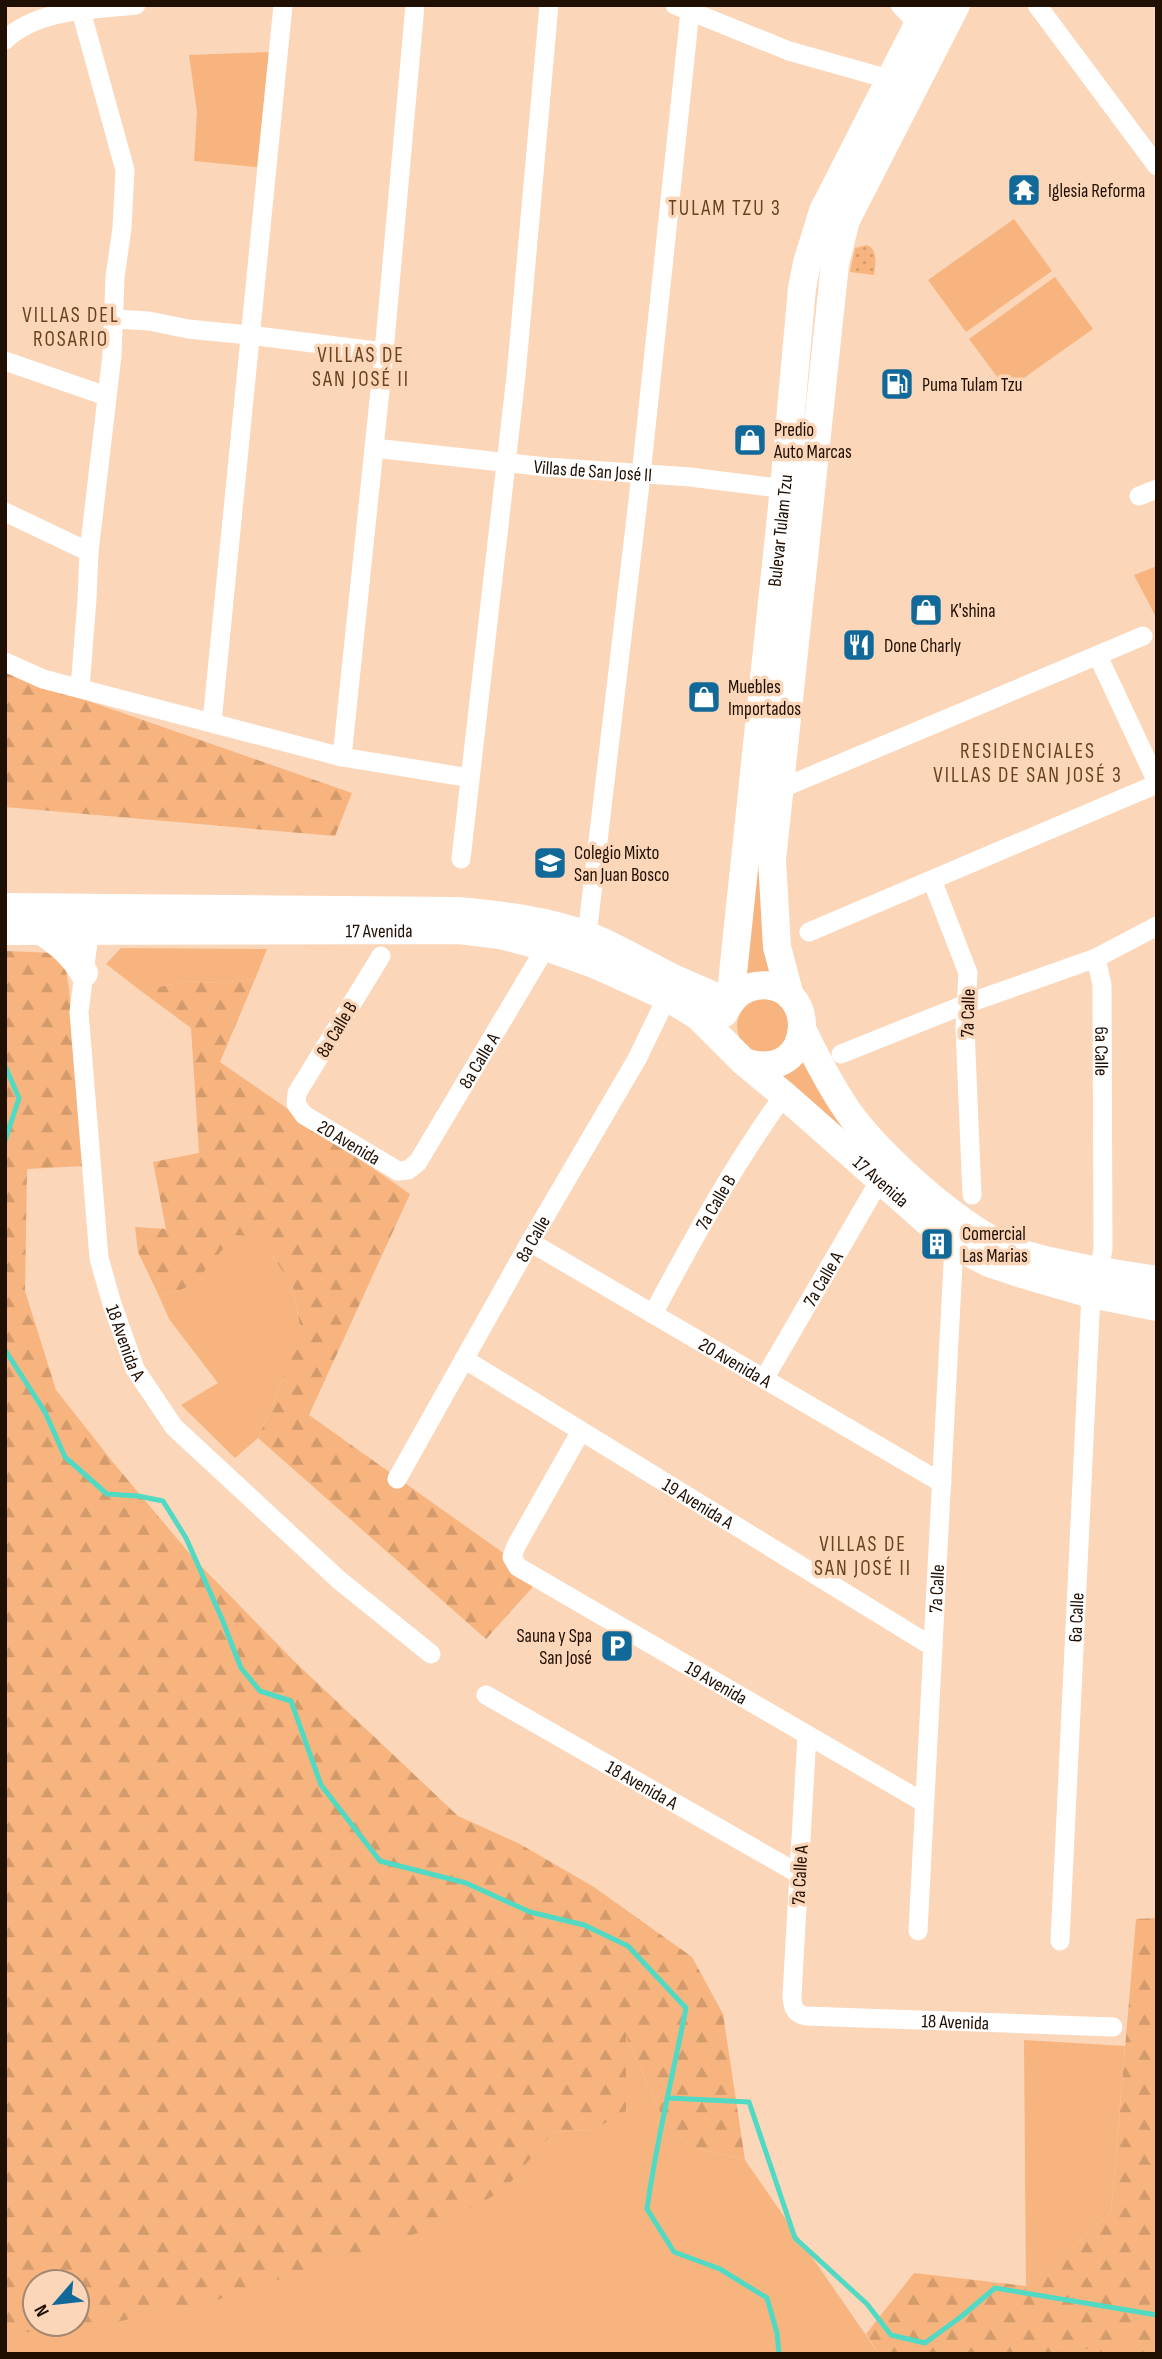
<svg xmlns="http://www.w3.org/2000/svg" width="1162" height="2359" viewBox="0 0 1162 2359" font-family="'Sofia Sans Condensed',sans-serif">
	<defs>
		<pattern id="forest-firs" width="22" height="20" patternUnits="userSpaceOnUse" patternTransform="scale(1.75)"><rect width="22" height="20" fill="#f7b47e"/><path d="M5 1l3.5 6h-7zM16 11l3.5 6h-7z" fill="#d39a6b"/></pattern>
		<pattern id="park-tufts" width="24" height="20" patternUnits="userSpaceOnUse" patternTransform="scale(1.75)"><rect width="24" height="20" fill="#f7b47e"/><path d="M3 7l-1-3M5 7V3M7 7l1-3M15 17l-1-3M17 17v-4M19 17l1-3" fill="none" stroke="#d39a6b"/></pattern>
		<pattern id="garden-dots" width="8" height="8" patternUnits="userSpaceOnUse" patternTransform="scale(1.75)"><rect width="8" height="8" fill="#f7b47e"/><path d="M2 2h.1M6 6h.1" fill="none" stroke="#d39a6b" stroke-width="1.8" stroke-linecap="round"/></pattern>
	</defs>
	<rect width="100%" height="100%" fill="#fbd6b9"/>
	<g fill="#f7b47e">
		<path d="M269 52 257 167 194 161 197 112 189 55Z"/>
		<path d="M1014 219 1052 271 966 332 928 280Z"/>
		<path d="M1055 277 1093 329 1007 390 969 339Z"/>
		<path d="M1157 566V619L1134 575Z"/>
		<path d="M755 828 780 984 741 987Z"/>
		<path d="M121 948 267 949 255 979 218 983 186 981 141 991 106 964Z"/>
		<path d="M762 998 780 1003 790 1019 784 1045C780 1047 774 1052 769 1053 736 1060 721 1009 762 998Z"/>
		<path d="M803 1048 878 1167 772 1069Z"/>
		<path d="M235 1235H253L273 1256 293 1288 300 1328 277 1395 258 1438 235 1458 181 1405 218 1383 169 1319 159 1296 179 1291Z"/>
		<path d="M625 2034 661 2114 691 2147 745 2160 879 2354H5V2332H70L534 2152 553 2132 593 2130Z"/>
		<path d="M1024 2040 1125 2046 1111 2213 1026 2286Z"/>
	</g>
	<g fill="url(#forest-firs)" fill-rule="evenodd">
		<path d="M5 672 352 793 335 836 5 807Z"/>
		<path d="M5 951 56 953 66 970 69 988 83 1166 27 1169 25 1291 56 1390 116 1466 195 1560 294 1661 458 1816 518 1843 594 1887 692 1957 723 2014 745 2160 691 2147 661 2114 626 2036V2111L593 2130 553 2132 504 2190 436 2227 217 2300 70 2332H5ZM35 2282H77V2324H35Z"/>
		<path d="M255 979 220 1062 410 1194 309 1415 540 1579 486 1639 258 1438 277 1395 300 1327 293 1288 273 1256 253 1236 235 1235 195 1282 179 1291 159 1296 138 1252 135 1227 166 1229 153 1162 199 1153 191 1028 141 991 186 981 218 983Z"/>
		<path d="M1157 1918V2354H879L866 2334 914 2273 1026 2286 1111 2213 1136 1919Z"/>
	</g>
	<path fill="url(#park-tufts)" d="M1157 2343V2354H1030Z"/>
	<path fill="url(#garden-dots)" d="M867 245C879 251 875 264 874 275L850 272 855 248Z"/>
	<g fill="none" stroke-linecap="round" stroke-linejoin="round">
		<g stroke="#51dac3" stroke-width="5">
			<path d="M5 1066 19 1098 5 1141"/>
			<path d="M5 1350 45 1412 65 1457 107 1494 138 1496 163 1501 186 1538 222 1619 241 1668 260 1691 291 1701 321 1785 380 1861 466 1883 530 1912 584 1925 628 1946 686 2008C673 2075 656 2142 647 2209L674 2252 720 2269 767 2298 777 2333 779 2354"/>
			<path d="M669 2098 749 2102 795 2238 867 2304 891 2335 925 2343 962 2316 995 2288 1157 2315"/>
		</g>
		<g stroke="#fff" stroke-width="19">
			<path d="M675 5 789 51 899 82"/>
			<path d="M900 5 926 33"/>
			<path d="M1037 5 1157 166"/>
			<path d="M5 40C39 8 92 10 136 5"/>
			<path d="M114 319 149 321 188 329 249 335 384 352"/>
			<path d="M5 361 106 396"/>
			<path id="s1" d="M374 448 546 467 690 477 794 490"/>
			<path d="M1139 496 1157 489"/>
			<path d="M5 512 89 552"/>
			<path d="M1098 656 1157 782"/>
			<path d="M5 662 43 679 342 757 470 778"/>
			<path d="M80 688 87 599 89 552 112 355 115 277 122 228 125 170 81 11"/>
			<path d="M212 722 283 5"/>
			<path d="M342 757 384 352 415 5"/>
			<path d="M780 789 1143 636"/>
			<path d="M461 859 516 376 549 5"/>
			<path d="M932 880 968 973 965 1028 972 1195"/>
			<path id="s2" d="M91 919 79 1012 99 1258 112 1304 135 1369 174 1427 339 1580 431 1654"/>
			<path d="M809 932 1157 784"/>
			<path d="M587 935 641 475 690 11"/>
			<path id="s3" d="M381 956 297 1093 296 1104 304 1115 398 1171 408 1170 418 1162 546 947"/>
			<path id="s4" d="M1096 958 1102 985 1103 1249 1099 1271"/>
			<path d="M841 1054 966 1004 1096 958 1157 926"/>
			<path id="s5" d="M530 1242 942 1483"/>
			<path id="s6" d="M653 1314C693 1239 734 1164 784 1095"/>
			<path id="s7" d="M464 1359 933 1647"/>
			<path id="s8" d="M764 1379 880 1180"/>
			<path id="s9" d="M581 1431 516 1546 512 1557 518 1567 923 1802"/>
			<path id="s10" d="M397 1479 530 1242 637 1059 667 997"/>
			<path id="s11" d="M486 1695 799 1874"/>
			<path id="s12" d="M807 1735 792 1995C792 2006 794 2014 806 2016L1113 2027"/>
			<path id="s13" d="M918 1931 954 1245"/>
			<path id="s14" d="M1060 1941 1091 1294"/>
		</g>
		<g stroke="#fff" stroke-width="28">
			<path d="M5 907 457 911C502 915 547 920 589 936 619 948 646 965 675 979 693 987 711 994 729 1003"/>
			<path id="s15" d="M5 931 459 930 500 935 546 947 594 964 667 997 698 1016 744 1062 784 1095 954 1245 989 1263 1022 1274 1091 1294 1157 1307"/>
			<path d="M42 931C59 943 73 954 84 973"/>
			<path d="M790 996 777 947 772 860 835 264 846 220 956 5"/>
			<path id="s16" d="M732 999V983L784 488 802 288 807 263 823 211 928 5"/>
			<path d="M724 1013C731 999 740 988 756 986 820 976 818 1086 744 1062"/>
			<path d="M803 1031C816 1058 830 1085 847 1110 880 1158 970 1238 1026 1255 1069 1267 1113 1273 1157 1280"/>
		</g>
	</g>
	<defs>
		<symbol id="temple-square" viewBox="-11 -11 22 22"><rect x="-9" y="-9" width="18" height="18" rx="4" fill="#116999" stroke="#fbd6b9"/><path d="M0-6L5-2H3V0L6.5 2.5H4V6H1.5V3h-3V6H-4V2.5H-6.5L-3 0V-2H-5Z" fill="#fff"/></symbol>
		<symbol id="fuel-square" viewBox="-11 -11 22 22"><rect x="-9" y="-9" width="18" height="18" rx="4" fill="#116999" stroke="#fbd6b9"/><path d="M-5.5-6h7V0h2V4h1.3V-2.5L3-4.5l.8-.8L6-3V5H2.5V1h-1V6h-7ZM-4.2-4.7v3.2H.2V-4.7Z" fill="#fff"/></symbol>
		<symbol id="shop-square" viewBox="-11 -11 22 22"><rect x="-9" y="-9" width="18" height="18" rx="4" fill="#116999" stroke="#fbd6b9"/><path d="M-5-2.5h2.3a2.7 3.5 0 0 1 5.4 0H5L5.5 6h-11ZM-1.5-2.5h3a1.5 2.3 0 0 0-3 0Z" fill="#fff"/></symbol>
		<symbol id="restaurant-square" viewBox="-11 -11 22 22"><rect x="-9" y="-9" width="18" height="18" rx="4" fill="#116999" stroke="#fbd6b9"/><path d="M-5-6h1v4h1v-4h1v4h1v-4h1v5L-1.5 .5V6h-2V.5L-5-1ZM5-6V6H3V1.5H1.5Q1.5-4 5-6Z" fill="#fff"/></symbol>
		<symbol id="school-square" viewBox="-11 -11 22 22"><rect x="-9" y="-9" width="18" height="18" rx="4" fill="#116999" stroke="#fbd6b9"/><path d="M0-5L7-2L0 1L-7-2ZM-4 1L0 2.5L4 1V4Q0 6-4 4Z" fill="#fff"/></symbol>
		<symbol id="building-square" viewBox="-11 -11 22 22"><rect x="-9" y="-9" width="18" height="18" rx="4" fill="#116999" stroke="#fbd6b9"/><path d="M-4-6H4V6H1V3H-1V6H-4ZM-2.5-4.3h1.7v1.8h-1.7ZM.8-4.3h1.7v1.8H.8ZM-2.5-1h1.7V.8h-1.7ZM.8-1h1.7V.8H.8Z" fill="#fff"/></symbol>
		<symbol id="parking-square" viewBox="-11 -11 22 22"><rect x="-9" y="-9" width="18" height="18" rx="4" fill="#116999" stroke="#fbd6b9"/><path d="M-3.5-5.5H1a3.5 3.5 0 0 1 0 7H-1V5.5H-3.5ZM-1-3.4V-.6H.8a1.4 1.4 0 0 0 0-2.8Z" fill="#fff"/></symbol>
	</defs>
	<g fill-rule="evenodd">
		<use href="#temple-square" x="1005" y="171" width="38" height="38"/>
		<use href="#fuel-square" x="878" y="365" width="38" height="38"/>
		<use href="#shop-square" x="731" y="421" width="38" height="38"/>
		<use href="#shop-square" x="907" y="591" width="38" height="38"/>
		<use href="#restaurant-square" x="840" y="626" width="38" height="38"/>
		<use href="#shop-square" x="685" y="678" width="38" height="38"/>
		<use href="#school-square" x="531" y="844" width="38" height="38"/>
		<use href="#building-square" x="918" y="1225" width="38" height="38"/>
		<use href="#parking-square" x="598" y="1627" width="38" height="38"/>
	</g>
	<g text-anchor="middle" stroke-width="7" stroke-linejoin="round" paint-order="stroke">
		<g font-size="19" fill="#201004" stroke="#fbd6b9" text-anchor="start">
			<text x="1048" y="197">Iglesia Reforma</text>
			<text x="922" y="391">Puma Tulam Tzu</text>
			<text x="774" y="436">Predio<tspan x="774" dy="22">Auto Marcas</tspan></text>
			<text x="950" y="617">K'shina</text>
			<text x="884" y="652">Done Charly</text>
			<text x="728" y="693">Muebles<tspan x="728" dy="22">Importados</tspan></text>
			<text x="574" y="859">Colegio Mixto<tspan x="574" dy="22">San Juan Bosco</tspan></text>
			<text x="962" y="1240">Comercial<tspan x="962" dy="22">Las Marias</tspan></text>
			<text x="592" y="1642" text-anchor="end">Sauna y Spa<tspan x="592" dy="22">San José</tspan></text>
		</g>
		<g font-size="19" fill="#201004" stroke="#fbd6b9">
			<text dy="7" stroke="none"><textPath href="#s1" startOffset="220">Villas de San José II</textPath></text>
			<text dy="7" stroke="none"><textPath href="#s16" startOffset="471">Bulevar Tulam Tzu</textPath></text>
			<text dy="7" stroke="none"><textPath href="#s15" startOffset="374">17 Avenida</textPath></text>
			<text transform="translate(967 1013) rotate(-88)" y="7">7a Calle</text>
			<text transform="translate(336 1029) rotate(-59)" y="7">8a Calle B</text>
			<text dy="7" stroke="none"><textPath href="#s4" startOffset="94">6a Calle</textPath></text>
			<text dy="7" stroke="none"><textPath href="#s3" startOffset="436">8a Calle A</textPath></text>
			<text dy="7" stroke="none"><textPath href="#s3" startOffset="238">20 Avenida</textPath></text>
			<text dy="7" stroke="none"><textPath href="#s15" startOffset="957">17 Avenida</textPath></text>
			<text dy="7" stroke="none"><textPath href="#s6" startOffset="128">7a Calle B</textPath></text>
			<text dy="7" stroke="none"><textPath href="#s10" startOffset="276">8a Calle</textPath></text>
			<text dy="7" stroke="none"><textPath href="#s8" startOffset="116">7a Calle A</textPath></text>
			<text dy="7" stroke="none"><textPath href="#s2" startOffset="429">18 Avenida A</textPath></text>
			<text dy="7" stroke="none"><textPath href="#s5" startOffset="238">20 Avenida A</textPath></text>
			<text dy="7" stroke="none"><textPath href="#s7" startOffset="275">19 Avenida A</textPath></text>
			<text dy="7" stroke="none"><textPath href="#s13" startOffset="343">7a Calle</textPath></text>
			<text dy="7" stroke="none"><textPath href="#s14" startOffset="324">6a Calle</textPath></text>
			<text dy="7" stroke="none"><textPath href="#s9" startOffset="385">19 Avenida</textPath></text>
			<text dy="7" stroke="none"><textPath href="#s11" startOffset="180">18 Avenida A</textPath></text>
			<text transform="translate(799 1875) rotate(-87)" y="7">7a Calle A</text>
			<text dy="7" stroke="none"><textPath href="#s12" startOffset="438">18 Avenida</textPath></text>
		</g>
		<g font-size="21" letter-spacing="2" fill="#684221" stroke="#fbd6b9">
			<text x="725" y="215">TULAM TZU 3</text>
			<text x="71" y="322">VILLAS DEL<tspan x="71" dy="24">ROSARIO</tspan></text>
			<text x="361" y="362">VILLAS DE<tspan x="361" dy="24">SAN JOSÉ II</tspan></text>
			<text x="1028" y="758">RESIDENCIALES<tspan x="1028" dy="24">VILLAS DE SAN JOSÉ 3</tspan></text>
			<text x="863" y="1551">VILLAS DE<tspan x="863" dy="24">SAN JOSÉ II</tspan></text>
		</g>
	</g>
	<rect width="1162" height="2359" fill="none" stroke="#201004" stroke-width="14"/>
	<g transform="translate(56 2303) rotate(242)"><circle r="33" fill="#fbd6b9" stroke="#a38771" stroke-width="2"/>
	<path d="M0-5L12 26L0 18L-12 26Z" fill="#116999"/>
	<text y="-10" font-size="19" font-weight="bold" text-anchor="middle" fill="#201004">N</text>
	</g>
</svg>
